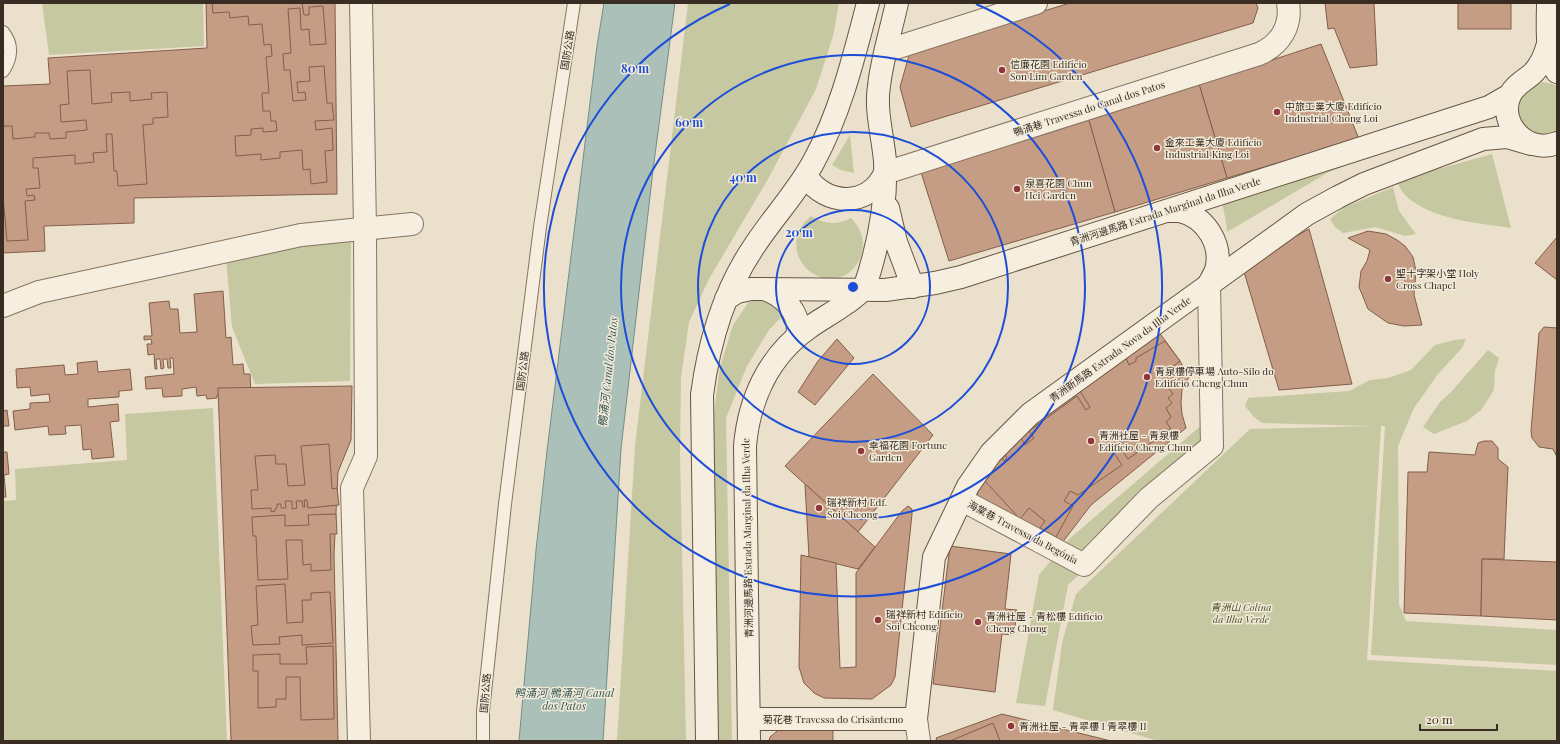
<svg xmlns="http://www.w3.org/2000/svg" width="1560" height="744" viewBox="0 0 1560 744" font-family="'Playfair Display','Noto Sans SC',serif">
	<rect width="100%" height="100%" fill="#ebe0cb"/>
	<g fill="#c5c8a0">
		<path d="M42 3H203L204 46 49 55Z"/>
		<path d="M688 3H839L833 36 816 89 768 179 709 279 689 322 681 377 680 453 686 741H617L635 446Z"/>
		<path d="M1543 82 1552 84 1557 86V134L1538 137 1517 121C1517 115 1515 108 1517 102 1520 91 1533 84 1543 82Z"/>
		<path d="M1431 131 1327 173 1227 232 1226 222 1222 202Z"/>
		<path d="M850 135 854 173 841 170 832 165Z"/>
		<path d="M1492 154 1511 228C1478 223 1432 220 1406 196 1402 192 1399 186 1396 181Z"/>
		<path d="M1393 187 1399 211 1416 234 1405 236 1375 227 1343 233 1335 227 1330 219 1343 208Z"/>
		<path d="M811 216C824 224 837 226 851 218 860 228 865 238 862 251 861 259 857 265 852 270 819 299 772 249 811 216Z"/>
		<path d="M351 238 350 381 255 384 232 327 226 258Z"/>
		<path d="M766 298 784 314 769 330 747 366 726 418 732 741H718L712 428 720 367 733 325 748 303 757 299Z"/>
		<path d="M1466 339 1462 348 1438 374 1414 408 1398 446 1399 604 1406 621 1557 630V665L1371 655 1385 426H1381L1367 660 1557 671V741H1158L1053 710 1062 643 1076 594 1250 429 1373 426 1262 423 1254 417 1245 406 1248 398 1349 391 1370 380 1388 378 1411 370 1435 345 1454 340Z"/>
		<path d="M1488 350 1499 358 1495 371 1494 390 1481 410 1467 421 1434 434 1423 427 1440 402 1451 392Z"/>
		<path d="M213 408 227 741H3V501L16 500 15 469 127 460 125 414Z"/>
		<path d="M1203 424 1222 443 1068 585 1045 706 1016 703 1039 575 1068 540Z"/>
	</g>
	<path fill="#abc0b9" stroke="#728e86" d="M604 3H675L653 170 621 449 603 741H519L536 550 547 451 597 46Z"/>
	<g fill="#c59d85" stroke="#835e49">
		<path d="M206 3H335L337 194 134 198V223L44 226 45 251 3 253V86L50 84 48 58 207 48Z"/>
		<path d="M212 3H302L304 15H309V7L323 6 326 44 310 45 309 29 301 30 300 8 288 9 291 53 283 54 284 70H290L293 101 306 100 305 92 298 93 297 82 310 81 309 67 324 66 327 103H332L334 120 315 121 316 130 332 128 333 150 325 151 327 182 311 184 310 169 303 170 302 150 280 152V158L261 160V154L236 156 235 136 251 135V129L263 128V132L277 131 276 121H271L270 111H263L262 93H269L266 57 272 56 271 44 264 45 262 24 249 25 248 16 230 18 229 12 213 13Z"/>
		<path d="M1070 3H1256L1258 8 1253 23 911 127 900 87 910 52Z"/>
		<path d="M1325 3H1374L1377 65 1350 68 1334 28 1328 29Z"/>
		<rect x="1458" y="3" width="53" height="26"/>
		<path d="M1321 44 1359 139 1227 178 1199 84Z"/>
		<path d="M90 70 92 104 112 102 111 93 130 92V101L152 99 151 93 167 92 168 117 153 118V124L143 125 147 184 118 186 117 171H114L112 134H106L107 152 93 153 94 162 75 164V155L33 158V168H38L40 188 26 189 27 196 34 195 35 200 25 201 28 240 7 241 3 197V126H12L13 139 35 137V133H49L50 139 66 138V132L87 130 86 120 61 122 60 105 69 104 67 71Z"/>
		<path d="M1199 84 1227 178 1115 212 1088 117Z"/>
		<path d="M1088 117 1115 212 949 261 919 166Z"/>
		<path d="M1309 229 1352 384 1279 390 1242 265Z"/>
		<path d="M1368 231 1386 234 1397 240 1405 246 1413 257 1416 271 1414 295 1422 325 1404 326 1388 323 1368 309 1359 287 1361 271 1367 261 1370 250 1348 238Z"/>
		<path d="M1557 237V280L1535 263Z"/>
		<path d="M223 291 226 338 231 337 233 365 243 364 244 374H250L251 392 217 395V398L207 399 206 395 197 396 196 387 182 389V396L163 397 162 388 146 389 145 377 174 374 173 358H170L171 368H168L167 359H163L164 368 161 369 160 359H156L157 369H155L154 354 148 355 147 344H152L151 339 144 340V336H152L149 303 169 301 170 309H178L180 333 197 332 194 294Z"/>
		<path d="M1544 327 1557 328V457L1553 449 1539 447 1532 438 1531 431 1539 333Z"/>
		<path d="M1156 328 1180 361 1189 377 1182 390 1181 403 1182 414 1186 428 1091 505 1062 543 971 492 1026 426Z"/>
		<path d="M837 339 854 358 815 405 798 392 818 361Z"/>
		<path d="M1165 341 1180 361 1165 373 1171 382 1167 386 1173 394 1168 398 1172 403 1166 408 1171 417 1166 422 1171 429 1128 459 1119 446 1112 450 1122 465 1078 495 1070 491 1064 501 1073 506 1056 537 1040 528 1045 521 1029 508 1020 519 985 481 993 472 989 464 1000 455 1004 461 1007 458 1003 451 1021 438 1025 445 1034 438 1029 431 1077 396 1086 410 1090 407 1080 391 1126 358 1129 365 1136 361V358Z"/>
		<path d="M97 361 98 372 130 369 132 390 119 391V397L88 399V407L118 404 119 421 110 422 114 457 92 459 91 449 83 450 81 425 65 426 66 434 49 435 48 426 15 430 13 411 30 409V403L50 402 49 394 31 396 30 387 17 388 16 369 64 365 65 375 78 374 77 363Z"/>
		<path d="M873 374 933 435 858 532 785 466Z"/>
		<path d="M352 386 351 440 338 472 334 554 338 741H231L218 388Z"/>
		<path d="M7 410 9 426H3V411Z"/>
		<path d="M1484 441H1492L1498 448V459L1508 467 1504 559H1482L1481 616 1404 613 1408 472H1427L1429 452 1475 455 1478 443Z"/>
		<path d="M329 444 332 489 337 488 339 505 308 508 307 500H304L305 507H303L302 501H296L297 508 292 509V501H285L286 508H281V504H277V508L275 509V511L271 512V508L252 509 251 490H258L255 456 275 455 276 464H286L288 486 305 485 301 446Z"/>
		<path d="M3 452H7L9 474 4 475 6 497H3Z"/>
		<path d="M805 484 875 547 858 569 809 557Z"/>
		<path d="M908 506 912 509V514L895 677 891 685 872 699 824 698 814 693 804 683 799 667 801 555 836 563 840 668 856 667V573L902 511Z"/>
		<path d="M336 514 337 534H330L331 570 311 571V564L303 565 302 540H286L288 579 258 580 256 536H253L252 517 285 515V526L309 525 308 515Z"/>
		<path d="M950 546 1011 554 1005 609 1017 610 1014 635 1002 634 995 692 933 684Z"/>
		<path d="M1482 559 1557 562V620L1481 616Z"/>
		<path d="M285 584 287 623 303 622 302 600H311V593L330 592 333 643 302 645V635L279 637 280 644 253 645 251 626 258 625 256 586Z"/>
		<path d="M333 646 334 719 301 720 300 677H286V699H276V707L258 708V671H253V655L280 654V664H307L306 647Z"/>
		<path d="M1002 714 1111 741H937L936 738Z"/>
		<path d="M993 723 1000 741H950Z"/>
		<path d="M833 725V741H769L770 737 783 726Z"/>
	</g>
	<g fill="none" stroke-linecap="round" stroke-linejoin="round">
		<defs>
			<g id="lane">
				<path d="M3 32C13 44 12 58 3 71"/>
				<path d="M483 741V711L505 504 540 227 574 3"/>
			</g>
			<g id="street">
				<path d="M886 51 1036 3"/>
				<path d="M885 173 1259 54C1280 45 1292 26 1288 3"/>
				<path d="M3 306 39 292 301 235 412 224"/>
				<path d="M962 500 1084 565 1149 498 1212 446 1209 284"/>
				<path d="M916 719 919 741"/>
				<path d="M359 741 352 488 366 456 365 228 361 3"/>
			</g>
			<g id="secondary">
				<path d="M1548 3C1548 21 1545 58 1557 72"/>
				<path d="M1548 44C1545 55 1541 66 1532 74 1524 81 1515 85 1510 95 1497 124 1528 155 1557 143"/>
				<path d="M806 176C825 206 869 208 885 173"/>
				<path d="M888 208 896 242 913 287"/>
				<path d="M1167 211C1171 211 1176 211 1180 211 1206 217 1223 245 1216 270 1214 275 1211 280 1209 284"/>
				<path d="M764 289C784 295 802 314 797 336"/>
				<path d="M864 289C878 248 887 205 885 161 883 137 875 110 879 86 882 59 891 30 897 3"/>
				<path d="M726 299 737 292 751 289 885 290 935 283 961 277 1489 107 1510 95"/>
				<path d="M749 719H916L934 557 968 486 991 453 1030 414 1307 214 1338 197 1364 184 1483 139 1507 137 1531 144"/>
				<path d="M707 741 702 395C709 341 724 290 755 245 774 216 798 191 814 161 841 111 854 56 868 3"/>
				<path d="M749 741 745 446C749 400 768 357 807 329 819 320 833 313 845 304 852 300 858 294 864 289"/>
			</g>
		</defs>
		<use href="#lane" stroke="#867361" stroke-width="14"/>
		<use href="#street" stroke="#867361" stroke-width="24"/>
		<use href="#secondary" stroke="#685544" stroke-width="24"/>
		<use href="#lane" stroke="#f6eede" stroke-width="12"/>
		<use href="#street" stroke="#f6eede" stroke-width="22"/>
		<use href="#secondary" stroke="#f6eede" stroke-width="22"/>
	</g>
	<g fill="none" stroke="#1d4ed8" stroke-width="2">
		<circle cx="853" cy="287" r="77"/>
		<circle cx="853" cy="287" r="155"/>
		<circle cx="853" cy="287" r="232"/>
		<path d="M976 4A309 309 0 1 1 730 4"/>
	</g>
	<g fill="#8f373b" stroke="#f3ebda" stroke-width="1.5">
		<circle cx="1002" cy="70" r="4"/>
		<circle cx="1277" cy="112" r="4"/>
		<circle cx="1157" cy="148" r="4"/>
		<circle cx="1017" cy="189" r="4"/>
		<circle cx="1388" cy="279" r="4"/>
		<circle cx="1147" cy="377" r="4"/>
		<circle cx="1091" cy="441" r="4"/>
		<circle cx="861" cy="451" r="4"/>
		<circle cx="819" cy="508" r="4"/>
		<circle cx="878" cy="620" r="4"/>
		<circle cx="978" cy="622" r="4"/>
		<circle cx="1011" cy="726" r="4"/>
	</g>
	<g text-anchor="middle" stroke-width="3" stroke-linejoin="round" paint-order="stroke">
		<g font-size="10" fill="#382c23" stroke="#f3ebda">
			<text transform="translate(567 50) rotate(-81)" y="4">国防公路</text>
			<text transform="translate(1089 108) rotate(-18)" y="4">鴨涌巷 Travessa do Canal dos Patos</text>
			<text transform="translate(1165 211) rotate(-18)" y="4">青洲河邊馬路 Estrada Marginal da Ilha Verde</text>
			<text transform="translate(1120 349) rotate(-36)" y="4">青洲新馬路 Estrada Nova da Ilha Verde</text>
			<text transform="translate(522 371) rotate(-83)" y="4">国防公路</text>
			<text transform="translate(1023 532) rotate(28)" y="4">海棠巷 Travessa da Begónia</text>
			<text transform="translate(747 538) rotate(-91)" y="4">青洲河邊馬路 Estrada Marginal da Ilha Verde</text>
			<text transform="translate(485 693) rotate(-85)" y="4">国防公路</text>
			<text x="833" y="723">菊花巷 Travessa do Crisântemo</text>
		</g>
		<g font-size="10" fill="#382c23" stroke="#f3ebda" text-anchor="start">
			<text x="1010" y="68">信廉花園 Edifício<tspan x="1010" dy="12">Son Lim Garden</tspan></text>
			<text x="1285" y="110">中旅工業大廈 Edifício<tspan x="1285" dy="12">Industrial Chong Loi</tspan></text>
			<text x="1165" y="146">金來工業大廈 Edifício<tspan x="1165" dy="12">Industrial King Loi</tspan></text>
			<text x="1025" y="187">泉喜花園 Chun<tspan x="1025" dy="12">Hei Garden</tspan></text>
			<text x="1396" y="277">聖十字架小堂 Holy<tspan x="1396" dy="12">Cross Chapel</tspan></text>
			<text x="1155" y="375">青泉樓停車場 Auto-Silo do<tspan x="1155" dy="12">Edifício Cheng Chun</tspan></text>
			<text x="1099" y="439">青洲社屋 - 青泉樓<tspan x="1099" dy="12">Edifício Cheng Chun</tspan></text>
			<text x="869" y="449">幸福花園 Fortune<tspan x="869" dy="12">Garden</tspan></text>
			<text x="827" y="506">瑞祥新村 Edf.<tspan x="827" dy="12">Soi Cheong</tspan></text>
			<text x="886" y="618">瑞祥新村 Edifício<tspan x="886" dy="12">Soi Cheong</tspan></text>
			<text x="986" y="620">青洲社屋 - 青松樓 Edifício<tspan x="986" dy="12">Cheng Chong</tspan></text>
			<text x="1019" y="730">青洲社屋 - 青翠樓 I 青翠樓 II</text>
		</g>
		<g font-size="10" font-style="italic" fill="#4a532b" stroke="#f3ebda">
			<text x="1241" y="611">青洲山 Colina<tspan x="1241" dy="12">da Ilha Verde</tspan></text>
		</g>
		<g font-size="11" font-style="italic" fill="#345653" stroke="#f3ebda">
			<text transform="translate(608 372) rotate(-84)" y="4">鴨涌河 Canal dos Patos</text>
			<text x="564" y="697">鸭涌河 鴨涌河 Canal<tspan x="564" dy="13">dos Patos</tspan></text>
		</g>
	</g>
	<circle cx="853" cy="287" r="6" fill="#1d4ed8" stroke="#f3ebda" stroke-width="2"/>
	<g font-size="12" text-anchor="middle" font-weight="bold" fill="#1d4ed8" stroke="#f3ebda" stroke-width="3" stroke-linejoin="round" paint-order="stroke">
		<text x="635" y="73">80 m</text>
		<text x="689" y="127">60 m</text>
		<text x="743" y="182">40 m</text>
		<text x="799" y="237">20 m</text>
	</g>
	<rect width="1560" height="744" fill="none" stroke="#382c23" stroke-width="8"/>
	<path d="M1420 724v6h77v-6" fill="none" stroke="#382c23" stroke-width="2"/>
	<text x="1426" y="724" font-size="12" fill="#382c23" stroke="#f3ebda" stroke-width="3" paint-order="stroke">20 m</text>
</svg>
